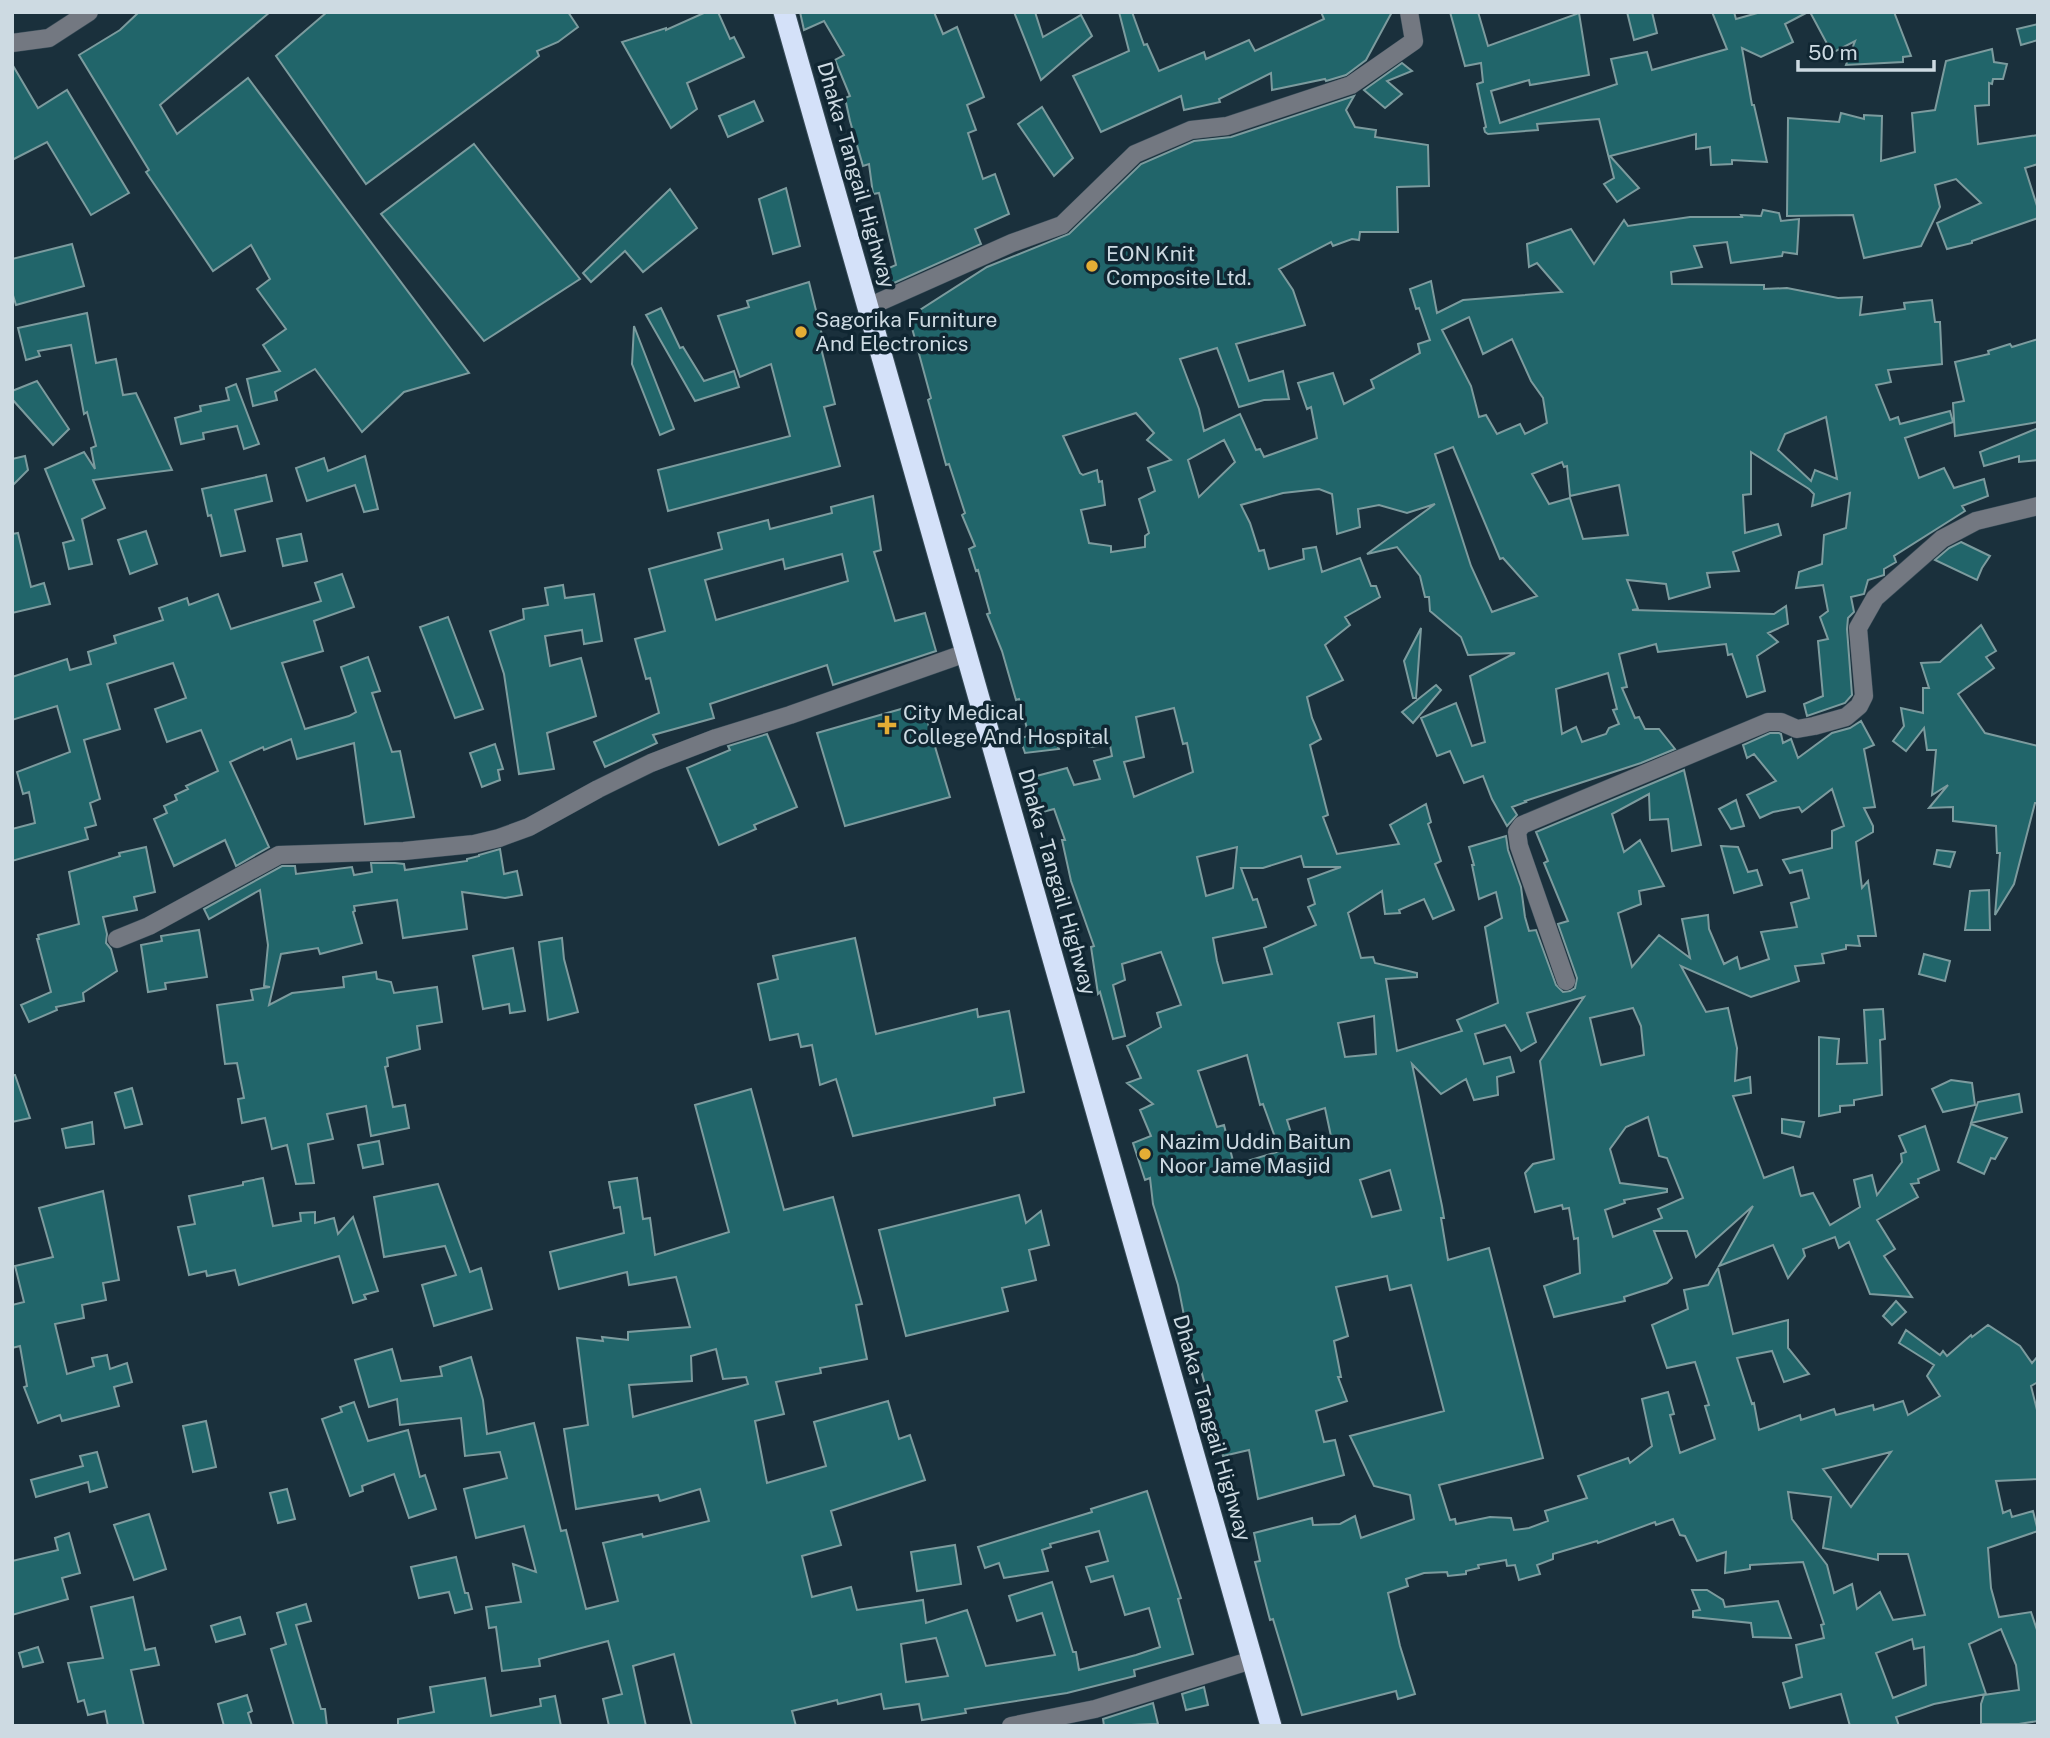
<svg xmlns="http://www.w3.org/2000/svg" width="2050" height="1738" viewBox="0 0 2050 1738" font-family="'Public Sans',sans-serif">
	<rect width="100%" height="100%" fill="#1a303c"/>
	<g fill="#21656a" stroke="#7c9b9e" stroke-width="2" fill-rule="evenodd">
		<path d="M139 12H270L160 105 177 134 248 78 469 373 404 392 362 432 315 369 275 392 277 400 253 406 247 379 280 371 263 345 286 329 257 289 270 279 251 245 213 271 146 172 149 170 79 55 120 30Z"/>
		<path d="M327 12H568L578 27 558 42 537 51 539 56 366 184 276 56Z"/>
		<path d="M706 12H718L730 39 734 37 744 57 687 83 697 109 671 128 622 42 666 28V30Z"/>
		<path d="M800 12H934L943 34 957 27 984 97 967 105 976 130 968 133 983 179 995 174 1009 214 975 229 981 244 885 287 882 271 896 265 879 193 873 194 869 164 863 166 850 121 845 98 850 96 835 60 844 55 824 21 804 30Z"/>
		<path d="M1014 12H1035L1043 37 1081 15 1092 36 1041 80Z"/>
		<path d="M1119 12H1132L1144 45 1147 44 1159 71 1204 52 1206 59 1249 40 1255 51 1324 19 1321 12H1392L1366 60 1346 75 1326 81 1325 79 1272 90 1271 73 1219 99 1220 102 1184 110 1181 96 1101 132 1073 76 1129 51Z"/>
		<path d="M1450 12H1478L1488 46 1579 13 1589 75 1530 85 1529 80 1491 91 1500 123 1617 84 1611 59 1647 52 1652 70 1727 49 1712 12H1734L1736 19 1761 12H1808L1785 24 1793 42 1761 57 1742 48 1752 105H1754L1767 162 1732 160V164L1711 165 1710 147 1696 149V134L1610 156 1639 188 1617 202 1604 184 1614 178 1599 119 1537 124 1538 130 1488 134 1485 132 1484 128 1486 127 1477 84 1483 82 1481 63 1465 66Z"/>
		<path d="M1627 12H1652L1657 33 1634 40Z"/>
		<path d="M1810 12H1894L1911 56 1903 57V62L1846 65 1855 41 1832 53Z"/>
		<path d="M2038 24V40L2021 45 2017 29Z"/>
		<path d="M1992 49 1994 62 2007 64 2003 79H1993L1992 84 1989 83V105L1975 106 1978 144 2038 135V164L2025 168 2038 209V218L1972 241V243L1947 249 1937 223 1981 203 1956 179 1935 185 1940 207 1921 246 1864 258 1853 215 1787 216 1788 118 1839 122 1841 113 1864 119V115L1882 116 1881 161 1915 152 1912 113 1935 110 1946 61Z"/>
		<path d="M1402 63 1412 71 1387 81 1402 94 1385 108 1364 90Z"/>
		<path d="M12 64 38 108 67 90 129 193 91 215 47 142 12 160Z"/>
		<path d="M1354 96 1346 110 1355 127 1376 130 1375 137 1428 145 1429 186 1397 187 1398 232H1360L1359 240 1352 239 1333 246 1331 242 1279 269 1293 290 1305 325 1236 344 1249 381 1283 371 1289 399 1264 400 1239 407 1217 348 1180 359 1199 409 1204 431 1240 414 1256 450 1260 449 1264 457 1317 438 1311 407 1307 409 1298 383 1333 373 1344 404 1374 388 1371 380 1420 353 1418 344 1430 340 1419 308 1416 309 1410 289 1431 281 1437 313 1463 300 1562 292 1537 263 1529 267 1527 244 1571 229 1594 264 1624 220 1628 226 1690 217H1742L1741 215 1761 216 1763 210 1779 213 1781 221 1799 219 1797 254 1783 252 1782 256 1731 263 1727 242 1694 246 1702 267 1671 272 1672 284 1764 285V289L1787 288 1838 298 1862 297 1860 315 1905 309 1904 303 1932 300 1935 322H1940L1942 364 1888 370 1891 382 1876 385 1890 420 1898 417 1900 424 1950 411 1953 422 1905 438 1919 478 1944 468 1954 488 1984 479 1988 496 1962 506 1965 511 1894 556 1896 562 1884 569V575L1868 580 1864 594 1851 597 1854 612 1848 618 1847 629 1852 695 1845 703 1807 716 1804 704 1823 696 1818 641 1828 639 1820 617 1828 611 1823 585 1796 588 1799 572 1822 564 1824 535 1846 528 1850 493 1812 506 1814 494 1809 489 1751 452V494L1743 495 1745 533 1778 524 1781 535 1733 552 1739 571 1707 573 1710 587 1669 599 1666 584 1627 580 1638 609 1632 610 1774 614 1786 606 1788 624 1768 633 1778 642 1757 656 1765 691 1747 697 1732 654 1728 655 1726 644 1658 652 1656 644 1619 654 1627 687 1622 688 1635 718 1639 717 1645 729H1659L1675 749 1641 763 1525 801 1526 802 1512 807 1517 815 1507 826 1492 799 1483 776 1464 783 1450 751 1437 756 1421 718 1456 703 1472 746 1485 742 1470 676 1515 653 1468 655 1461 637 1430 611 1429 597H1425L1420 576 1397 547 1367 554 1435 504 1407 513 1379 505 1358 509 1360 527 1337 534 1332 494 1319 489 1283 493 1241 505 1250 523 1259 551 1264 550 1269 569 1304 559 1303 549 1316 547 1322 572 1360 558 1371 586H1376L1380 597 1345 617 1350 625 1325 645 1343 680 1307 697 1312 718 1321 739 1310 745 1328 815 1323 817 1337 854 1399 844 1390 825 1426 804 1431 822 1428 824 1441 861 1435 864 1454 910 1433 919 1424 899 1399 910 1400 913 1385 914 1382 891 1348 913 1361 958 1373 957 1375 963 1417 973V977L1386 979 1397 1051 1462 1031 1457 1020 1498 1003 1485 927 1502 918 1496 892 1479 899 1472 865H1474L1469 847 1506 836 1508 850 1521 887 1525 917 1529 931 1536 930 1556 985 1563 992 1570 991 1575 988 1577 978 1558 924 1568 921 1544 863 1548 861 1536 832 1684 770 1701 845 1672 851 1668 819 1650 820 1649 794 1612 814 1624 852 1640 840 1664 886 1639 891 1641 904 1618 913 1632 967 1659 935 1690 958 1682 919 1708 915 1709 929 1724 964 1737 957 1740 969 1769 959 1761 932 1797 927 1791 903 1809 898 1802 870 1790 873 1783 860 1832 848V831L1844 826 1832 789 1802 812 1799 807 1773 812 1760 818 1747 795 1776 781 1754 754 1747 758 1743 745 1770 733H1779L1781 734 1783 743 1791 739 1798 758 1832 733 1850 728 1861 721 1874 745 1864 749 1875 807 1864 808 1873 826V832L1856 842 1862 888 1868 881 1876 936H1858L1860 946 1846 945V949L1822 954 1824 963 1795 966 1799 981 1751 997 1681 966 1706 1012 1728 1008 1737 1048 1735 1081 1750 1077 1751 1093 1733 1096 1764 1178 1793 1167 1800 1194 1801 1196 1813 1193 1830 1225 1860 1207 1854 1180 1872 1175 1877 1195 1902 1162 1901 1154 1906 1152 1899 1136 1925 1126 1939 1170 1918 1179 1919 1183 1911 1184 1918 1197 1877 1220 1895 1249 1884 1256 1912 1297 1870 1294 1849 1242 1839 1248 1835 1237 1803 1249 1805 1256 1788 1278 1773 1245 1719 1266 1753 1206 1696 1257 1687 1231H1654L1672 1278 1667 1283 1624 1297 1625 1301 1554 1317 1544 1286 1580 1273 1578 1238 1574 1239 1569 1208 1563 1209 1562 1205 1535 1212 1525 1173 1533 1164 1554 1159 1540 1061 1584 997 1527 1013 1536 1042 1521 1051 1505 1025 1475 1034 1484 1064 1510 1057 1514 1072 1497 1077 1498 1095 1474 1100 1466 1079 1441 1094 1412 1064 1442 1206 1444 1218H1441L1448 1260 1489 1248 1543 1458 1439 1485 1450 1520 1455 1519 1456 1524 1490 1517 1511 1518 1514 1530 1529 1528 1548 1521 1545 1511 1587 1498 1578 1476 1628 1458 1630 1463 1652 1446 1642 1399 1668 1392 1674 1414 1670 1415 1680 1453 1715 1439 1705 1406 1709 1405 1695 1362 1667 1368 1652 1325 1688 1309 1684 1290 1708 1285 1718 1268 1733 1334 1788 1320V1348L1809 1374 1784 1382 1772 1351 1737 1358 1752 1404 1754 1403 1759 1430 1800 1415 1801 1420 1834 1409 1836 1415 1873 1405 1874 1410 1903 1401 1908 1415 1940 1396 1927 1376 1934 1365 1899 1343 1906 1330 1940 1355 1943 1351 1947 1356 1971 1335 1972 1337 1988 1325 2020 1346 2032 1363 2038 1356V1382L2031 1386 2038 1414V1479L1996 1481 2003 1513 2010 1510 2012 1517 2033 1511 2038 1531 1988 1548 1991 1588 1999 1617 2031 1612 2038 1633V1721L2019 1724H1981V1704L1984 1695 2019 1690 2016 1665 2001 1629 1969 1644 1986 1694 1934 1704 1896 1717 1899 1726H1850L1841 1694 1790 1708 1783 1683 1802 1677 1796 1645 1824 1638 1821 1625 1824 1624 1803 1562 1750 1565V1569L1725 1573 1726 1552 1697 1561 1685 1536 1680 1535 1673 1519 1656 1525 1655 1522 1598 1543 1597 1541 1553 1554V1559L1537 1565 1540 1574 1519 1580 1515 1565 1507 1566 1506 1560 1478 1565 1479 1568 1466 1571V1574L1448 1576 1447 1572 1424 1573 1406 1579 1408 1586 1388 1593 1400 1646 1415 1694 1398 1699 1396 1691 1302 1715 1273 1619 1270 1620 1255 1562 1260 1561 1254 1533 1312 1518 1313 1525 1340 1524 1355 1516 1361 1538 1414 1519 1410 1495 1374 1486 1350 1436 1444 1411 1411 1285 1390 1290 1387 1276 1336 1287 1348 1336 1334 1341 1341 1377H1338L1347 1401 1316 1411 1324 1442 1335 1440 1344 1475 1258 1499 1249 1450 1223 1456 1208 1408 1211 1407 1194 1344 1190 1346 1178 1285 1153 1204 1150 1178 1145 1180 1133 1143 1151 1136 1140 1110 1153 1104 1127 1083 1141 1078 1127 1046 1161 1027 1157 1013 1181 1005 1161 952 1122 964 1125 980 1113 985 1125 1036 1113 1039 1100 992 1098 994 1091 947 1094 946 1071 881 1062 840H1065L1054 809 1031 815 1021 780 1067 768 1074 785 1100 779 1094 761 1112 756 1110 745 1089 747 1083 729 1056 742 1059 749 1025 753 1020 738 1029 736 1019 699 1016 700 1002 651 987 614 990 613 978 570 976 571 969 549 975 546 962 515 965 513 949 464 946 465 928 400 931 398 909 317 987 267 1069 234 1141 164 1194 141 1231 137ZM1469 317 1483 354 1512 339 1531 381 1543 398 1547 423 1525 434 1520 424 1497 434 1486 415 1479 417 1471 386 1442 330ZM1136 413 1154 433 1147 440 1171 460 1148 468 1155 491 1139 499 1149 533 1145 536V547L1111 552V546L1089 543 1081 510 1105 505 1102 481 1099 482 1097 470 1083 475 1080 473 1063 436ZM1826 417 1837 479 1815 470 1811 481 1778 450 1785 434ZM1224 440 1235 462 1199 497 1188 460ZM1453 447 1500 559 1503 558 1537 596 1492 612 1471 566 1435 454ZM1562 462 1564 467 1567 466 1570 496 1619 485 1628 535 1583 539 1570 498 1549 504 1532 474ZM1608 673 1617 709 1613 710 1619 724 1609 728 1606 734 1582 742 1576 727 1562 734 1556 689ZM1174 708 1183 744 1187 743 1193 772 1134 797 1124 762 1144 757 1136 717ZM1237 847 1233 888 1206 896 1197 857ZM1301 856 1304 867H1341L1308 879 1315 904 1308 907 1316 925 1264 948 1272 974 1223 983 1217 961 1213 938 1266 927 1257 899 1253 900 1241 868H1263ZM1633 1008 1641 1026 1644 1055 1601 1065 1590 1018ZM1374 1016 1376 1054 1345 1057 1338 1023ZM1247 1055 1260 1105 1263 1104 1280 1151 1234 1165 1224 1125 1217 1127 1198 1071ZM1325 1108 1332 1141 1296 1149 1287 1120ZM1648 1117 1659 1156 1667 1158 1683 1198 1658 1209 1662 1218 1613 1237 1605 1210 1625 1203 1624 1200 1667 1192V1189L1620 1183 1610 1149 1626 1127ZM1390 1170 1401 1210 1372 1217 1360 1180ZM1891 1452 1851 1507 1823 1469ZM1788 1492 1831 1497 1823 1548 1878 1560V1554H1908L1925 1615 1893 1620 1880 1592 1857 1609 1852 1584 1834 1593 1827 1565 1792 1519ZM1912 1639 1914 1649 1924 1647 1926 1685 1893 1698 1876 1653Z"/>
		<path d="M754 101 763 121 728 137 719 116Z"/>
		<path d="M1042 107 1073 158 1054 176 1018 124Z"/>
		<path d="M474 144 580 279 484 341 381 214Z"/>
		<path d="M786 188 800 246 773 254 759 199Z"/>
		<path d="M670 189 697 228 643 272 625 251 591 282 583 273Z"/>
		<path d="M72 244 84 286 16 305 12 292V259Z"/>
		<path d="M809 282 824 343 820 344 835 404 824 407 840 466 668 511 658 470 790 436 771 364 740 377 718 316 749 307 747 301Z"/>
		<path d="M661 308 680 348 683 347 704 381 734 371 739 387 695 401 646 315Z"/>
		<path d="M87 313 96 363 116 359 123 395 136 393 172 470 93 480 105 508 82 519 92 564 69 569 63 543 74 540 45 469 84 452 95 469 91 448 96 446 87 412 84 414 71 345 38 351 40 356 26 360 18 328Z"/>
		<path d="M634 326 674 429 660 435 632 364Z"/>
		<path d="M2038 339V422L1955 436 1953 403 1964 401 1955 362 1989 354 1988 351 2010 344 2012 347Z"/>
		<path d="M37 381 69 429 53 445 12 399V391Z"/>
		<path d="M236 384 259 444 244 449 237 426 203 433 204 439 181 444 175 418 201 411 200 406 229 400 226 388Z"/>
		<path d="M2038 428V460L2019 462V456L1984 466 1980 452Z"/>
		<path d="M25 456 28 470 12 486V459Z"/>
		<path d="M365 456 378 509 364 512 355 485 307 501 296 468 324 458 328 471Z"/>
		<path d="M266 475 272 501 235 510 245 551 221 556 211 515 208 516 202 489Z"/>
		<path d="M873 496 881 550 874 552 895 621 925 613 936 651 833 685 827 665 710 704 714 718 653 735 657 743 605 767 594 742 659 713 650 678 646 679 635 639 665 631 649 569 722 549 718 533 768 520 770 529 832 513 831 507ZM842 554 848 581 716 620 705 580 783 559 785 569Z"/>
		<path d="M146 531 157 564 130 574 118 540Z"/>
		<path d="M18 533 31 587 44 583 50 604 12 613V534Z"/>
		<path d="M301 534 307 561 283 566 277 539Z"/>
		<path d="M1961 542 1990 556 1982 568 1977 580 1935 560 1949 548Z"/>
		<path d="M342 574 354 607 314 621 323 651 282 663 305 729 349 716 356 712 341 667 368 657 380 691 372 693 392 752 400 751 414 817 365 824 354 743 297 759 291 739 264 750 263 747 230 762 269 847 236 866 225 840 174 866 154 819 167 813 164 806 177 800 175 795 188 789 186 786 218 771 201 730 167 742 155 709 186 698 173 663 107 684 120 729 84 740 100 799 90 803 96 825 85 828 88 839 12 861V829L35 823 29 792 23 794 17 772 70 752 57 706 12 720V677L67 659 70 670 91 664 88 652 116 643 114 636 163 620 159 608 187 598 189 605 218 594 231 629 321 601 315 583Z"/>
		<path d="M563 585 565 598 594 594 602 641 584 644 582 630 545 636 550 666 581 658 596 716 547 733 554 769 519 774 504 674 490 631 524 619 523 609 548 605 545 588Z"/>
		<path d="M448 617 483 709 455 718 420 627Z"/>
		<path d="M1981 625 1996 651 1986 657 1994 668 1958 694 1985 733 2038 746V803H2035L2014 884 1995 915 2000 853H1997L1996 826 1953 821V807L1929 808 1948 785 1932 795 1936 750H1927L1924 728 1906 751 1893 741 1904 726 1901 708 1923 713V688H1929L1921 663 1940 662Z"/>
		<path d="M1421 628 1416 698H1413L1404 661Z"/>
		<path d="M1436 685 1441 690 1413 723 1402 712Z"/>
		<path d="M922 703 950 797 845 826 817 733Z"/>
		<path d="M767 734 797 807 754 825 756 829 719 845 687 768 730 750 728 746Z"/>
		<path d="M495 744 503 769 498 770 500 780 482 787 470 753Z"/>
		<path d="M1736 800 1744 826 1731 829 1719 809Z"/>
		<path d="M1721 846 1738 847 1748 872 1757 870 1762 885 1734 893Z"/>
		<path d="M146 847 155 892 134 897 137 910 103 917 107 934 106 943 111 949 117 971 83 993 84 1001 56 1007 57 1010 29 1022 21 1005 51 992 37 939H39L38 935 79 924 69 872 120 856 119 853Z"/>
		<path d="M500 849 504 874 517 871 522 895 505 898 462 892 467 929 403 938 397 900 354 906 355 911 353 912 362 943 320 954 318 948 281 954 269 1005 292 993 344 987 343 977 376 972 377 979 391 982 394 993 437 987 442 1022 417 1026 420 1049 387 1058 388 1066 385 1067 393 1107 405 1105 409 1128 371 1136 366 1106 327 1114 333 1139 308 1144 314 1183 296 1184 287 1145 272 1149 265 1118 242 1123 238 1099 244 1098 237 1063 225 1064 217 1005 253 1000 251 990 270 987 264 986 268 945 260 890 209 919 204 909 282 866H295L296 874 352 867 354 875 372 872 371 863H395L404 864 405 870 467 861V859L479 856V855Z"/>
		<path d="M1937 850 1955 852 1950 867 1934 864Z"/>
		<path d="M1989 890 1990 930H1965L1970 891Z"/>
		<path d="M199 930 207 977 165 983 166 989 148 992 141 945 162 941 161 936Z"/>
		<path d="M562 938 564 959 578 1012 548 1020 539 942Z"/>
		<path d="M855 938 876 1034 977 1009 978 1017 1009 1011 1024 1092 994 1098 995 1105 853 1136 836 1079 820 1085 812 1045 801 1047 798 1034 770 1040 758 984 778 979 773 956Z"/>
		<path d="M513 948 525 1011 510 1013 509 1004 483 1009 473 956Z"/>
		<path d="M1924 954 1950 961 1945 981 1919 974Z"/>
		<path d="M1883 1009 1885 1039 1880 1040 1882 1095 1854 1100V1105L1840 1106V1112L1819 1116V1037L1839 1039 1837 1064 1867 1063 1864 1010Z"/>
		<path d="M12 1075H15L30 1118 12 1122Z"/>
		<path d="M1951 1080 1972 1083 1975 1105 1943 1112 1932 1089Z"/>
		<path d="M132 1088 142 1124 125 1128 115 1093Z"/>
		<path d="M751 1089 784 1210 833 1197 862 1304 856 1305 867 1359 820 1368 821 1373 776 1382 784 1414 755 1421 767 1483 826 1466 814 1422 888 1401 899 1439 910 1435 925 1480 831 1511 841 1545 802 1556 812 1597 851 1587 857 1610 923 1600 926 1623 967 1610 986 1666 1055 1655 1042 1613 1017 1621 1009 1596 1052 1582 1073 1652H1076L1079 1670 1136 1655 1160 1647 1149 1608 1125 1615 1113 1576 1091 1582 1086 1567 1108 1561 1099 1531 1050 1544 1051 1547 1042 1550 1048 1571 1004 1578 999 1563 985 1568 978 1547 1092 1512 1091 1509 1147 1491 1181 1598 1178 1599 1193 1654 1134 1670 1135 1676 1067 1693 965 1709 966 1713 922 1720 919 1704 884 1709 881 1694 838 1704 837 1700 792 1711 796 1726H692L674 1654 633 1666 646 1726H609L603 1699 622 1694 608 1641 539 1659 540 1666 502 1671 496 1627 489 1628 486 1607 521 1602 513 1564 536 1572 524 1526 476 1538 464 1489 507 1478 500 1452 465 1456 461 1418 400 1425 397 1399 369 1407 355 1360 392 1349 401 1381 442 1376 440 1367 471 1357 483 1400 487 1434 534 1423 561 1531 566 1530 586 1609 618 1601 603 1543 642 1534 643 1537 709 1521 700 1489 660 1501 658 1495 576 1509 564 1429 588 1425 577 1338 603 1341 602 1337 628 1340V1332L690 1327 676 1277 629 1285 627 1272 559 1289 550 1252 624 1233 620 1207 614 1208 609 1182 637 1178 643 1219 650 1218 655 1255 729 1232 695 1105ZM716 1349 723 1379 746 1377 748 1384 633 1417 629 1385 692 1381 691 1356ZM936 1638 948 1676 906 1682 901 1644Z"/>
		<path d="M2019 1094 2022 1112 1971 1123 1978 1102Z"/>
		<path d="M1782 1119 1804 1122 1800 1137 1782 1133Z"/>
		<path d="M92 1122 94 1144 66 1148 62 1129Z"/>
		<path d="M1971 1124 2007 1138 1995 1159 1991 1158 1984 1174 1958 1162Z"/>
		<path d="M379 1141 383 1164 363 1168 358 1145Z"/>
		<path d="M263 1178 273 1226 301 1221 300 1213 315 1212V1223L334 1218 338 1234 353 1217 378 1291 364 1295 366 1299 353 1303 339 1256 239 1285 235 1270 207 1276 206 1271 189 1275 178 1227 195 1224 189 1196 243 1185V1182Z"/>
		<path d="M438 1184 470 1272 481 1268 492 1309 434 1326 422 1285 456 1275 445 1246 384 1257 374 1197Z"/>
		<path d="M103 1191 119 1280 103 1283 106 1300 82 1305 84 1318 55 1324 67 1374 94 1366 92 1358 107 1355 110 1369 127 1363 132 1382 114 1387 119 1406 62 1421 60 1415 38 1423 24 1387 27 1386 20 1346 12 1348V1305L24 1302 15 1266 53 1257 39 1208Z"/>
		<path d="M1019 1195 1026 1223 1041 1211 1049 1245 1029 1250 1036 1280 1002 1288 1008 1311 906 1336 879 1230Z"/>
		<path d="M1896 1301 1906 1312 1892 1325 1883 1316Z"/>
		<path d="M354 1402 368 1441 408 1430 420 1477 425 1475 436 1509 409 1518 394 1474 362 1486 363 1491 350 1496 322 1419 342 1412 340 1407Z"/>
		<path d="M206 1421 216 1467 193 1472 183 1426Z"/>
		<path d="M97 1452 107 1487 90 1492 88 1482 36 1497 31 1480 83 1466 80 1456Z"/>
		<path d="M287 1489 295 1519 278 1523 270 1493Z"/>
		<path d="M149 1514 166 1569 134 1580 114 1525Z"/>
		<path d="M69 1533 80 1573 62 1578 68 1599 12 1615V1561L58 1550 55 1538Z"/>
		<path d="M955 1545 961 1584 917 1591 911 1552Z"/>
		<path d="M456 1557 465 1593H468L472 1609 455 1613 449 1592 419 1598 411 1567Z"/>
		<path d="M1692 1590H1707L1723 1600 1725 1607 1778 1601 1791 1638 1753 1637 1751 1623 1693 1617V1611L1700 1610Z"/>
		<path d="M133 1597 145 1650 155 1648 159 1665 131 1670 144 1726H108L105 1711 88 1715 84 1700 78 1702 68 1663 103 1658 91 1607Z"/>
		<path d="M306 1604 311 1621 296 1625 321 1709H325L327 1726H294L271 1649 286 1644 277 1613Z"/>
		<path d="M240 1617 245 1634 216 1642 211 1626Z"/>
		<path d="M38 1647 43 1662 23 1667 19 1653Z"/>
		<path d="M485 1678 491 1716 541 1706 540 1699 555 1696 561 1726H398V1719L434 1712 430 1687Z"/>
		<path d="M1204 1687 1208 1705 1186 1710 1182 1694Z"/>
		<path d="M247 1695 252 1711 248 1713 252 1726H224L218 1704Z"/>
		<path d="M1153 1703 1158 1724 1104 1726 1103 1719Z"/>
	</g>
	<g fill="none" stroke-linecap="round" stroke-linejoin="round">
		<defs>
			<g id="minor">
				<path d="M12 43 49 38 89 12"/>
				<path d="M868 307 1012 243 1062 225 1135 154 1191 130 1227 126 1351 85 1414 41 1409 12"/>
				<path d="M117 939 149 926 279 855 404 851 474 844 499 838 529 827 598 789 651 763 716 738 790 715 966 653"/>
				<path d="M1566 981 1519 846 1517 832 1522 825 1768 722H1781L1797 729 1814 726 1846 717 1859 706 1864 696 1858 628 1875 598 1942 539 1976 521 2038 506"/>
				<path d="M1011 1726 1095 1709 1252 1660"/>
			</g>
			<path id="highway" d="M784 12 1271 1726"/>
		</defs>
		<use href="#minor" stroke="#374b57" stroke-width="19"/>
		<use href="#highway" stroke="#374b57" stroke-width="23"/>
		<use href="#minor" stroke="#737881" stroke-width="18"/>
		<use href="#highway" stroke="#d4e1f9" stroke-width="21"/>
	</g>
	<g fill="#e5ad35" stroke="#102632" stroke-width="2.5">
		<circle cx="1092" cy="266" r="7"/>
		<circle cx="801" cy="332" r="7"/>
		<path d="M883.5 714.5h7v7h7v7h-7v7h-7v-7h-7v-7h7z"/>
		<circle cx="1145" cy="1154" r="7"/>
	</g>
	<g text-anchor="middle" stroke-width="7" stroke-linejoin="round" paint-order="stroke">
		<g font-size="21" fill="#cddae2" stroke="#102632">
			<text transform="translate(856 175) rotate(74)" y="7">Dhaka - Tangail Highway</text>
			<text transform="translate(1057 882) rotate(74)" y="7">Dhaka - Tangail Highway</text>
			<text transform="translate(1212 1428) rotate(74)" y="7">Dhaka - Tangail Highway</text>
		</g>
		<g font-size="21" fill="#cddae2" stroke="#102632" text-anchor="start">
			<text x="1106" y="261">EON Knit<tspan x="1106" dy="24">Composite Ltd.</tspan></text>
			<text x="815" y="327">Sagorika Furniture<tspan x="815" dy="24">And Electronics</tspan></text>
			<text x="903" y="720">City Medical<tspan x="903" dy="24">College And Hospital</tspan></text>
			<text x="1159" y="1149">Nazim Uddin Baitun<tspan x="1159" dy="24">Noor Jame Masjid</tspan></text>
		</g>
	</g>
	<rect width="2050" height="1738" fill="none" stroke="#cddae2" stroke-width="28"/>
	<path d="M1798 60v10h136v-10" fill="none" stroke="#cddae2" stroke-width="3.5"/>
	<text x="1808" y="60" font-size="21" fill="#cddae2" stroke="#102632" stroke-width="5" paint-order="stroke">50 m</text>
</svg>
